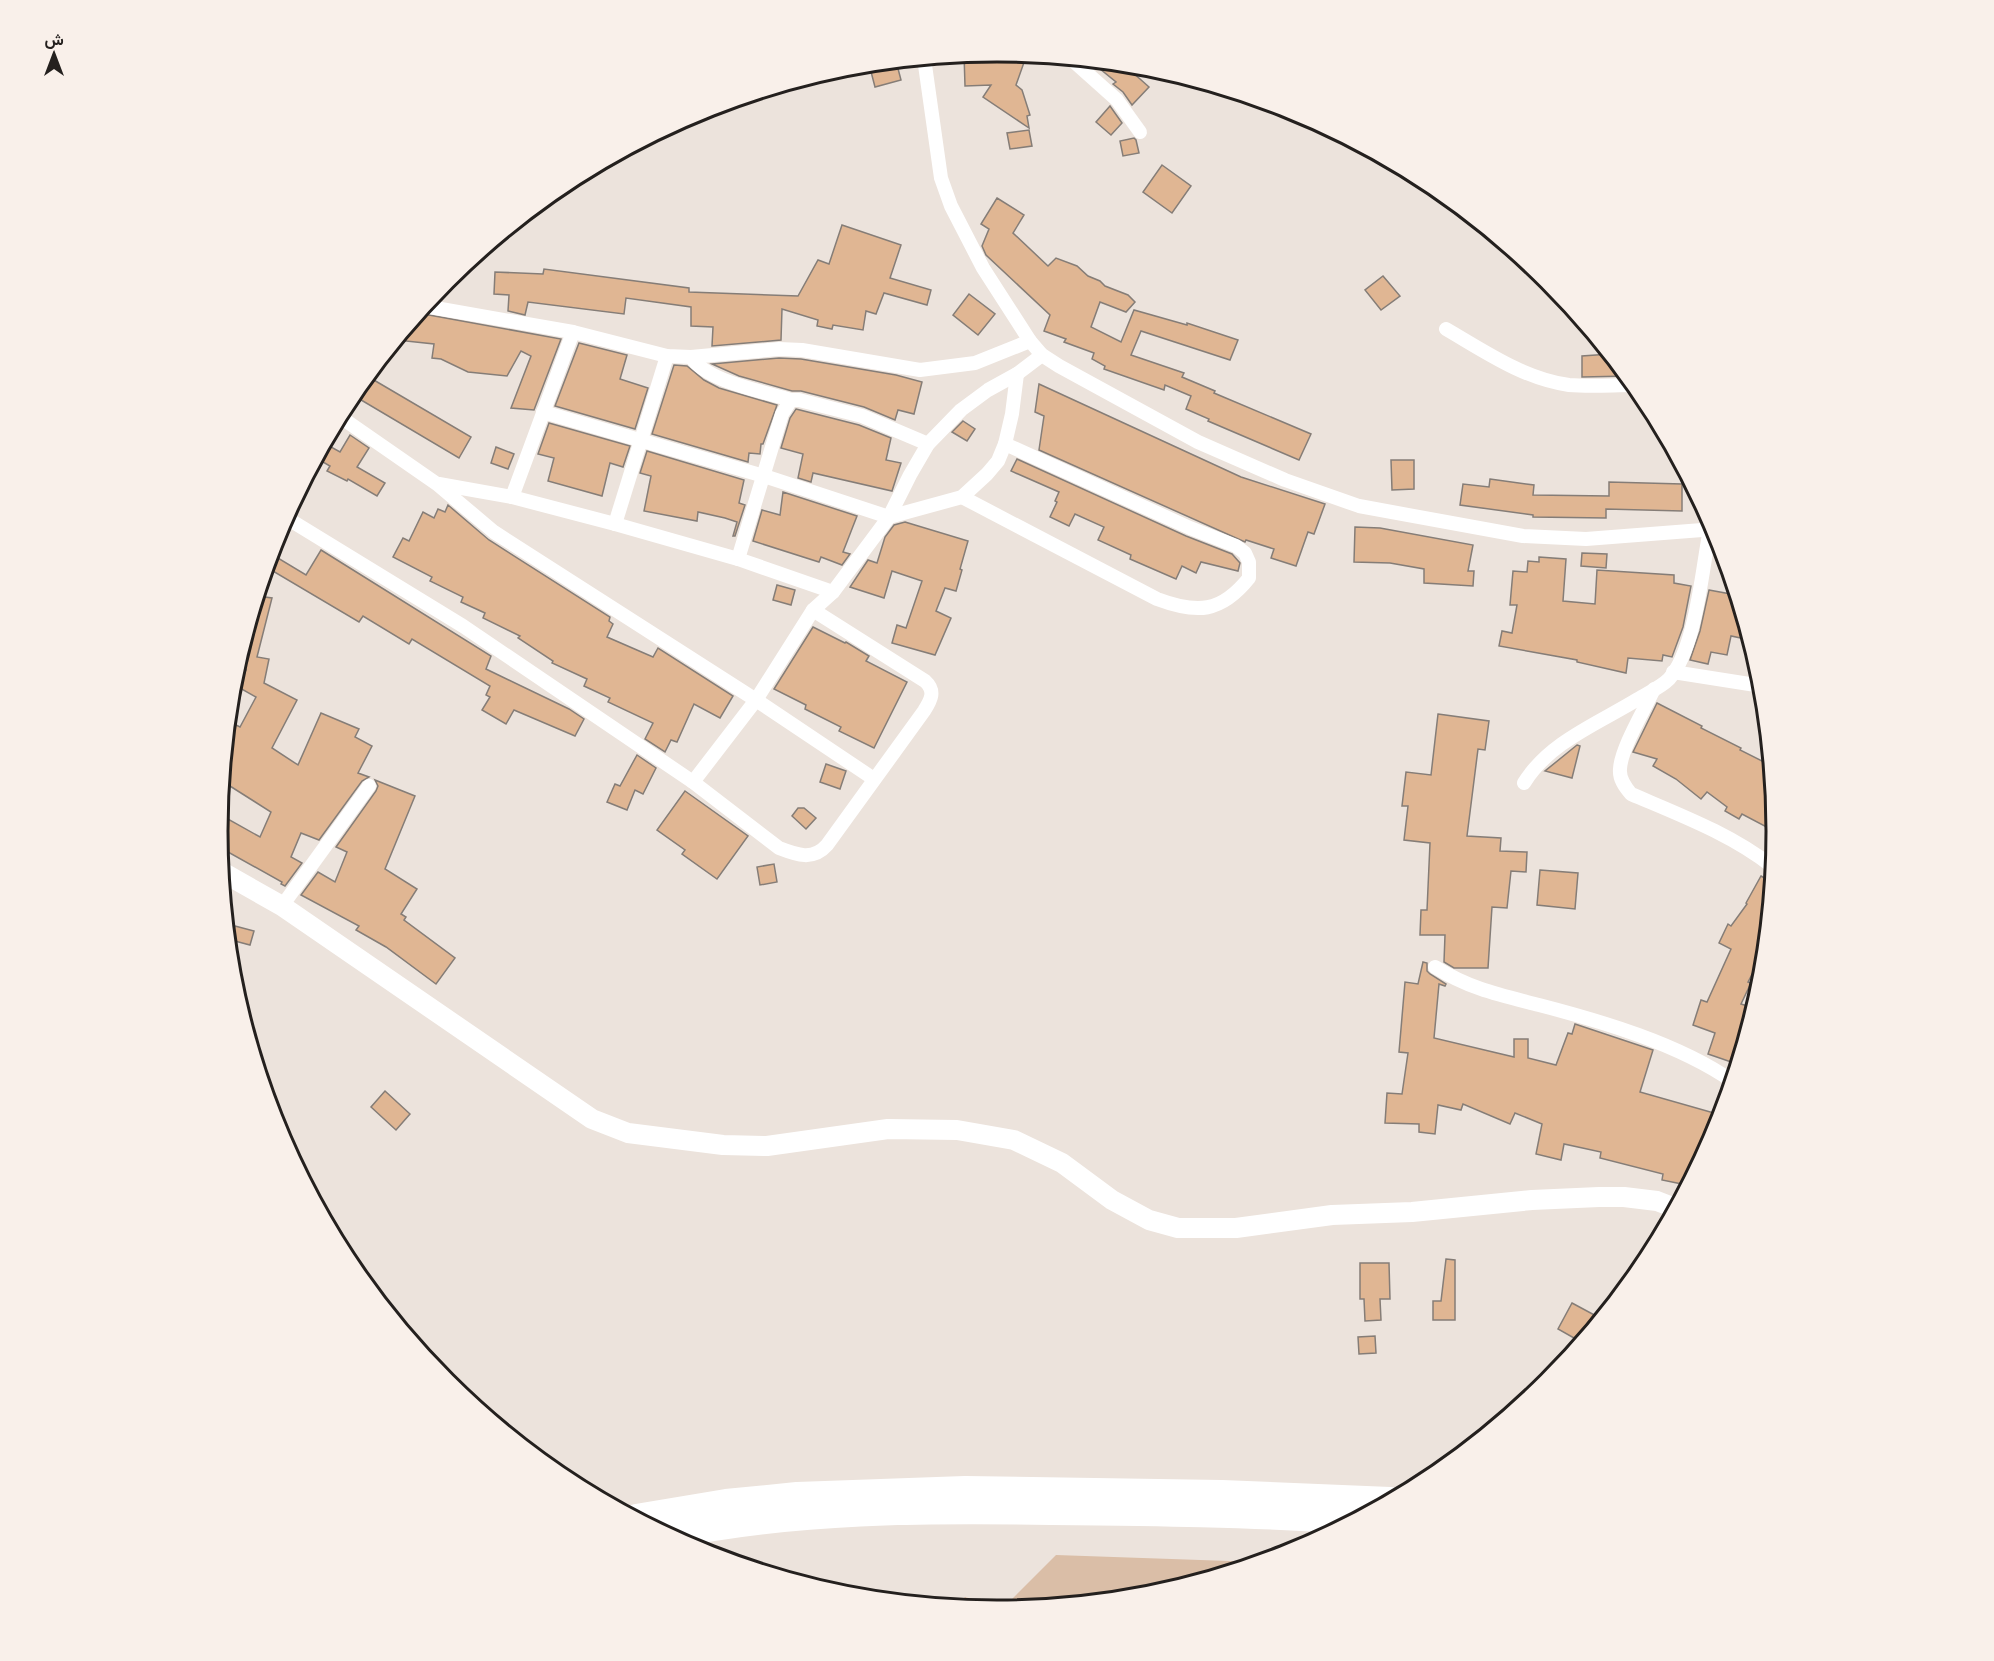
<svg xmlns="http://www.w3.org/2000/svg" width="1994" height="1661" viewBox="0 0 1994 1661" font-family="'Fira Sans Condensed',Vazirmatn,sans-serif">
	<rect width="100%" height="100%" fill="#ece3dc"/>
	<path fill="#dabea7" d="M1056 1555 1258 1562 1149 1595 997 1610 957 1606 965 1597 1003 1608Z"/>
	<g fill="#e0b693" stroke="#857d77" stroke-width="1.5">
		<path d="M999 51 1027 54 1016 85 1022 90 1030 115 1027 116 1029 128 983 97 991 85 965 86 964 54Z"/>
		<path d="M1089 60 1122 63 1149 87 1132 105 1123 92 1113 84 1116 82Z"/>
		<path d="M896 61 901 80 875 87 869 64Z"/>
		<path d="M1110 106 1122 123 1111 135 1096 122Z"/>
		<path d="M1029 130 1032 146 1010 149 1007 133Z"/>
		<path d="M1134 138 1136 140 1139 153 1123 156 1120 141Z"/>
		<path d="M1162 165 1191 186 1172 213 1143 192Z"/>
		<path d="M997 198 1024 215 1013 233 1048 266 1056 258 1077 266 1088 276 1100 281 1105 286 1128 295 1135 302 1126 312 1100 302 1091 327 1121 342 1134 310 1187 325V323L1238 340 1230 360 1141 331 1131 355 1184 373 1182 377 1215 391 1214 393 1311 434 1299 460 1208 421 1209 419 1186 409 1191 396 1165 385 1164 390 1104 369 1105 366 1092 359 1094 353 1064 342 1066 339 1044 331 1050 315 986 255 982 246 989 229 981 224Z"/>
		<path d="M842 225 901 245 890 278 931 290 927 305 884 293 876 314 866 311 863 330 833 325 832 329 817 326 818 320 782 309 781 340 712 346 713 327 691 326V307L626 298 624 314 528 302 525 315 508 311 509 295 494 294 495 272 543 274 544 269 689 288V292L798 296 818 260 829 264Z"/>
		<path d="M1383 276 1400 296 1381 310 1365 290Z"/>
		<path d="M969 294 995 314 978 335 953 315Z"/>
		<path d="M418 313 561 339 534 410 511 408 531 356 521 351 507 376 468 372 441 359 432 358 434 344 396 340Z"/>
		<path d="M579 343 627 355 620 379 648 388 635 429 555 406Z"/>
		<path d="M1610 354 1628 376 1582 377V356Z"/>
		<path d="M779 358 801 359 896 375 922 382 914 414 898 410 895 420 864 407 801 391H792L739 376 712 364Z"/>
		<path d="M674 365 687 366 704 380 719 388 777 405 763 444H761L760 454 749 453 748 462 652 434Z"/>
		<path d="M367 376 471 437 459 458 351 394Z"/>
		<path d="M1039 384 1241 477 1325 504 1314 534 1308 532 1296 566 1271 558 1274 549 1246 540 1245 542 1039 450 1044 416 1035 412Z"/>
		<path d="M796 409 859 425 891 438 886 460 901 463 892 491 813 473 811 482 798 478 803 454 781 448 790 418Z"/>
		<path d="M963 421 975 429 967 441 952 432Z"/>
		<path d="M549 423 630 446 623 467 610 463 602 496 548 481 554 458 538 454Z"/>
		<path d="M350 435 369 448 357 467 385 483 377 496 348 479 347 481 327 471 330 466 316 458 324 443 340 452Z"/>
		<path d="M496 447 514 454 508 469 491 463Z"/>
		<path d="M647 451 744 480 739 503 745 505 735 536H733L737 522 725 518 698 512 697 521 644 511 651 476 640 473Z"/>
		<path d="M1017 459 1186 536 1232 554 1240 563 1238 571 1201 562 1196 573 1182 566 1176 579 1130 559 1131 555 1098 540 1104 527 1075 514 1069 526 1050 517 1057 502 1055 501 1059 492 1011 471Z"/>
		<path d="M1391 460H1414V489L1392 490Z"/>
		<path d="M1490 479 1534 485 1533 495 1609 496V482L1682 484V511L1606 509V518L1533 517V515L1460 505 1463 484 1489 487Z"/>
		<path d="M783 492 857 516 843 552 850 554 842 565 821 557 819 562 753 541 762 510 780 515Z"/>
		<path d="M448 505 489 540 610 617 609 621 613 624 607 637 653 657 658 648 733 696 720 718 694 704 677 742 671 740 665 752 645 739 653 723 608 702 610 698 584 686 587 679 552 663 553 661 518 638 520 636 483 618 485 613 461 602 463 597 430 581 432 577 393 557 403 538 409 541 423 512 434 518 438 509 445 512Z"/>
		<path d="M905 522 968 541 960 569 962 570 956 591 945 588 936 611 951 618 935 655 892 643 897 625 906 628 922 581 892 571 884 598 850 587 868 560 877 563 885 537 894 525Z"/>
		<path d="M1355 527 1380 528 1473 545 1468 571H1474L1473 586 1424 583V569L1390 563 1354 562Z"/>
		<path d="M321 550 491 656 486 669 569 709 584 719 575 736 514 710 506 724 482 710 490 697 486 695 490 686 412 639 409 644 363 616 359 622 266 567 273 555 306 575Z"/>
		<path d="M1582 553 1607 554 1606 568 1581 566Z"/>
		<path d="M1539 557 1566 559 1563 601 1595 604 1597 570 1674 575V583L1691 586 1683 627 1672 657 1663 655 1662 661 1628 658 1626 673 1577 662V660L1499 646 1502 631 1512 633 1517 605H1510L1513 571 1527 572 1528 561 1539 562Z"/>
		<path d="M777 585 795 590 791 605 773 600Z"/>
		<path d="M1709 590 1736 595 1750 640 1731 636 1727 655 1711 652 1708 664 1690 660 1700 631Z"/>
		<path d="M257 596 272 598 257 657 269 659 264 683 297 700 272 748 298 765 321 713 359 729 355 737 372 746 358 773 369 777 362 781 319 840 301 833 291 857 302 863 285 886 281 884 282 882 219 847 218 830 219 814 260 837 271 812 222 781 228 721 240 727 256 697 238 687 246 670 240 668 245 637Z"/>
		<path d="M813 627 845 643 846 642 869 656 866 661 907 682 874 748 839 731 841 727 805 709 806 705 774 689Z"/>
		<path d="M1657 703 1702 726 1701 728 1741 748 1740 750 1770 765 1776 832 1742 814 1739 819 1725 811 1727 807 1707 792 1701 799 1676 779 1653 766 1657 759 1633 752Z"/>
		<path d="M1438 714 1489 721 1485 750 1478 749 1467 836 1501 838 1500 851 1527 852 1526 872 1511 871 1507 908 1492 907 1488 968H1454L1444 962 1445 935H1420L1421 910H1427L1430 843 1404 840 1408 806H1402L1406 772 1431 775Z"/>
		<path d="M1577 745 1580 746 1572 778 1545 771Z"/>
		<path d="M637 755 656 768 643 794 635 790 627 810 607 802 615 784 620 786Z"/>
		<path d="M826 764 846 771 840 789 820 782Z"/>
		<path d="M375 780 415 796 385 869 417 889 401 914 406 917 404 920 455 958 436 984 386 947 356 930 359 926 301 895 318 872 335 882 347 852 336 847 376 791 378 786Z"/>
		<path d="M685 791 748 836 717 879 682 854 685 850 657 830Z"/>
		<path d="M798 808H804L816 818 806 829 792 816Z"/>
		<path d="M774 864 777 882 760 885 757 867Z"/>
		<path d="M1540 870 1578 873 1575 909 1537 905Z"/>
		<path d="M1761 876 1771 882 1765 950 1748 982 1751 983 1741 1004 1754 1008 1737 1064 1708 1054 1715 1033 1693 1025 1701 1000 1707 1002 1731 949 1719 943 1728 924 1731 926 1747 904 1746 903Z"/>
		<path d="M235 926 254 931 250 945 231 940Z"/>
		<path d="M1423 962 1427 963V971L1430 974 1446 984 1445 986 1439 984 1434 1038 1514 1057V1039H1528V1058L1556 1065 1568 1033 1572 1034 1575 1024 1653 1050 1640 1092 1721 1115 1717 1129 1695 1170 1691 1169 1687 1185 1662 1180 1663 1174 1600 1158 1601 1152 1564 1144 1561 1160 1536 1154 1542 1124 1515 1113 1510 1124 1463 1104 1461 1110 1438 1105 1435 1134 1419 1132V1124L1385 1123 1387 1093 1402 1094 1408 1053 1399 1052 1405 982 1418 984Z"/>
		<path d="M385 1091 410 1114 396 1130 371 1107Z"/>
		<path d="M1446 1259 1455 1260V1320H1433V1301H1441Z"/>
		<path d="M1360 1263H1389L1390 1299H1380L1381 1320 1365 1321 1364 1299H1360Z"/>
		<path d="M1572 1303 1600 1318 1581 1342 1558 1329Z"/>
		<path d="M1375 1336 1376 1353 1359 1354 1358 1337Z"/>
	</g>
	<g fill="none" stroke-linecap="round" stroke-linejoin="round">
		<g stroke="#fff" stroke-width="14">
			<path d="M924 58 941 178 951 206 983 268 1030 341 1042 355 1059 366 1198 442 1285 480 1359 506 1523 536 1586 539 1715 529"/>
			<path d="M1070 58 1117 100 1140 132"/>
			<path d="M424 306 573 332 667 356 691 357 779 349 802 350 920 370 975 363 1030 341"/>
			<path d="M1446 329C1484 351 1524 379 1569 385 1591 387 1613 385 1635 385"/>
			<path d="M691 357C707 382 763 391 791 400"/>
			<path d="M543 412 764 476 889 517 962 497 987 474 998 461 1005 444 1012 414 1017 374"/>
			<path d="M339 416 437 484 494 532 756 700 874 779"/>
			<path d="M439 484 512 497 615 524 738 559 833 592"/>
			<path d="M512 497 573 332"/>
			<path d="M962 497 1157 599C1197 614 1221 613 1249 578V562L1245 553 1236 546 1190 528 1005 444"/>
			<path d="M285 517 463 626 693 782 779 848C797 855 813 861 827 845L924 711C931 700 936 691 925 681L813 610"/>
			<path d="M615 524 667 356"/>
			<path d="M738 559 782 414 791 400H799L862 416 928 444"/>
			<path d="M1673 672 1762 686"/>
			<path d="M1654 689C1645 709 1621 748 1620 769 1619 779 1625 787 1631 794 1680 815 1731 834 1773 867"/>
			<path d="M693 782 756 700 813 610 833 592 889 517 910 475 928 444 961 410 988 390 1017 374 1042 355"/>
			<path d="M1524 783C1549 742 1599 723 1638 699 1648 693 1661 687 1669 679 1696 649 1702 569 1710 529"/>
			<path d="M282 906 369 786"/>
			<path d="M1435 967C1470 989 1500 995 1539 1005 1601 1021 1679 1044 1732 1081"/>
		</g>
		<path stroke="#fff" stroke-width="20" d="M222 872 282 906 592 1119 628 1133 723 1145 767 1146 888 1129 957 1130 1014 1140 1062 1163 1112 1200 1149 1220 1178 1228H1236L1332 1215 1412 1212 1532 1200 1599 1197H1624L1657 1201 1675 1208"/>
		<g stroke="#fff" stroke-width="26">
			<path d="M636 1517 726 1502 797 1495 965 1489 1222 1493 1390 1500"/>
			<path d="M670 1536C796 1510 924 1510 1051 1512 1151 1513 1252 1514 1351 1521"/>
		</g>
	</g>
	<path d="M0 0H1994V1661H0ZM228 831a769 769 0 1 1 1538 0a769 769 0 1 1-1538 0Z" fill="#f9f0ea" fill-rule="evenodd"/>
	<path fill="none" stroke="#24201e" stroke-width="3" d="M228 831a769 769 0 1 1 1538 0a769 769 0 1 1-1538 0Z"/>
	<g transform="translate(54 54)" stroke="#f9f0ea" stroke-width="4.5" paint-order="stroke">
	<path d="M0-4.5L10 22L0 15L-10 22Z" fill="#24201e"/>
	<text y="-9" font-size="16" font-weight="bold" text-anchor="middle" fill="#24201e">ش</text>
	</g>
</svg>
